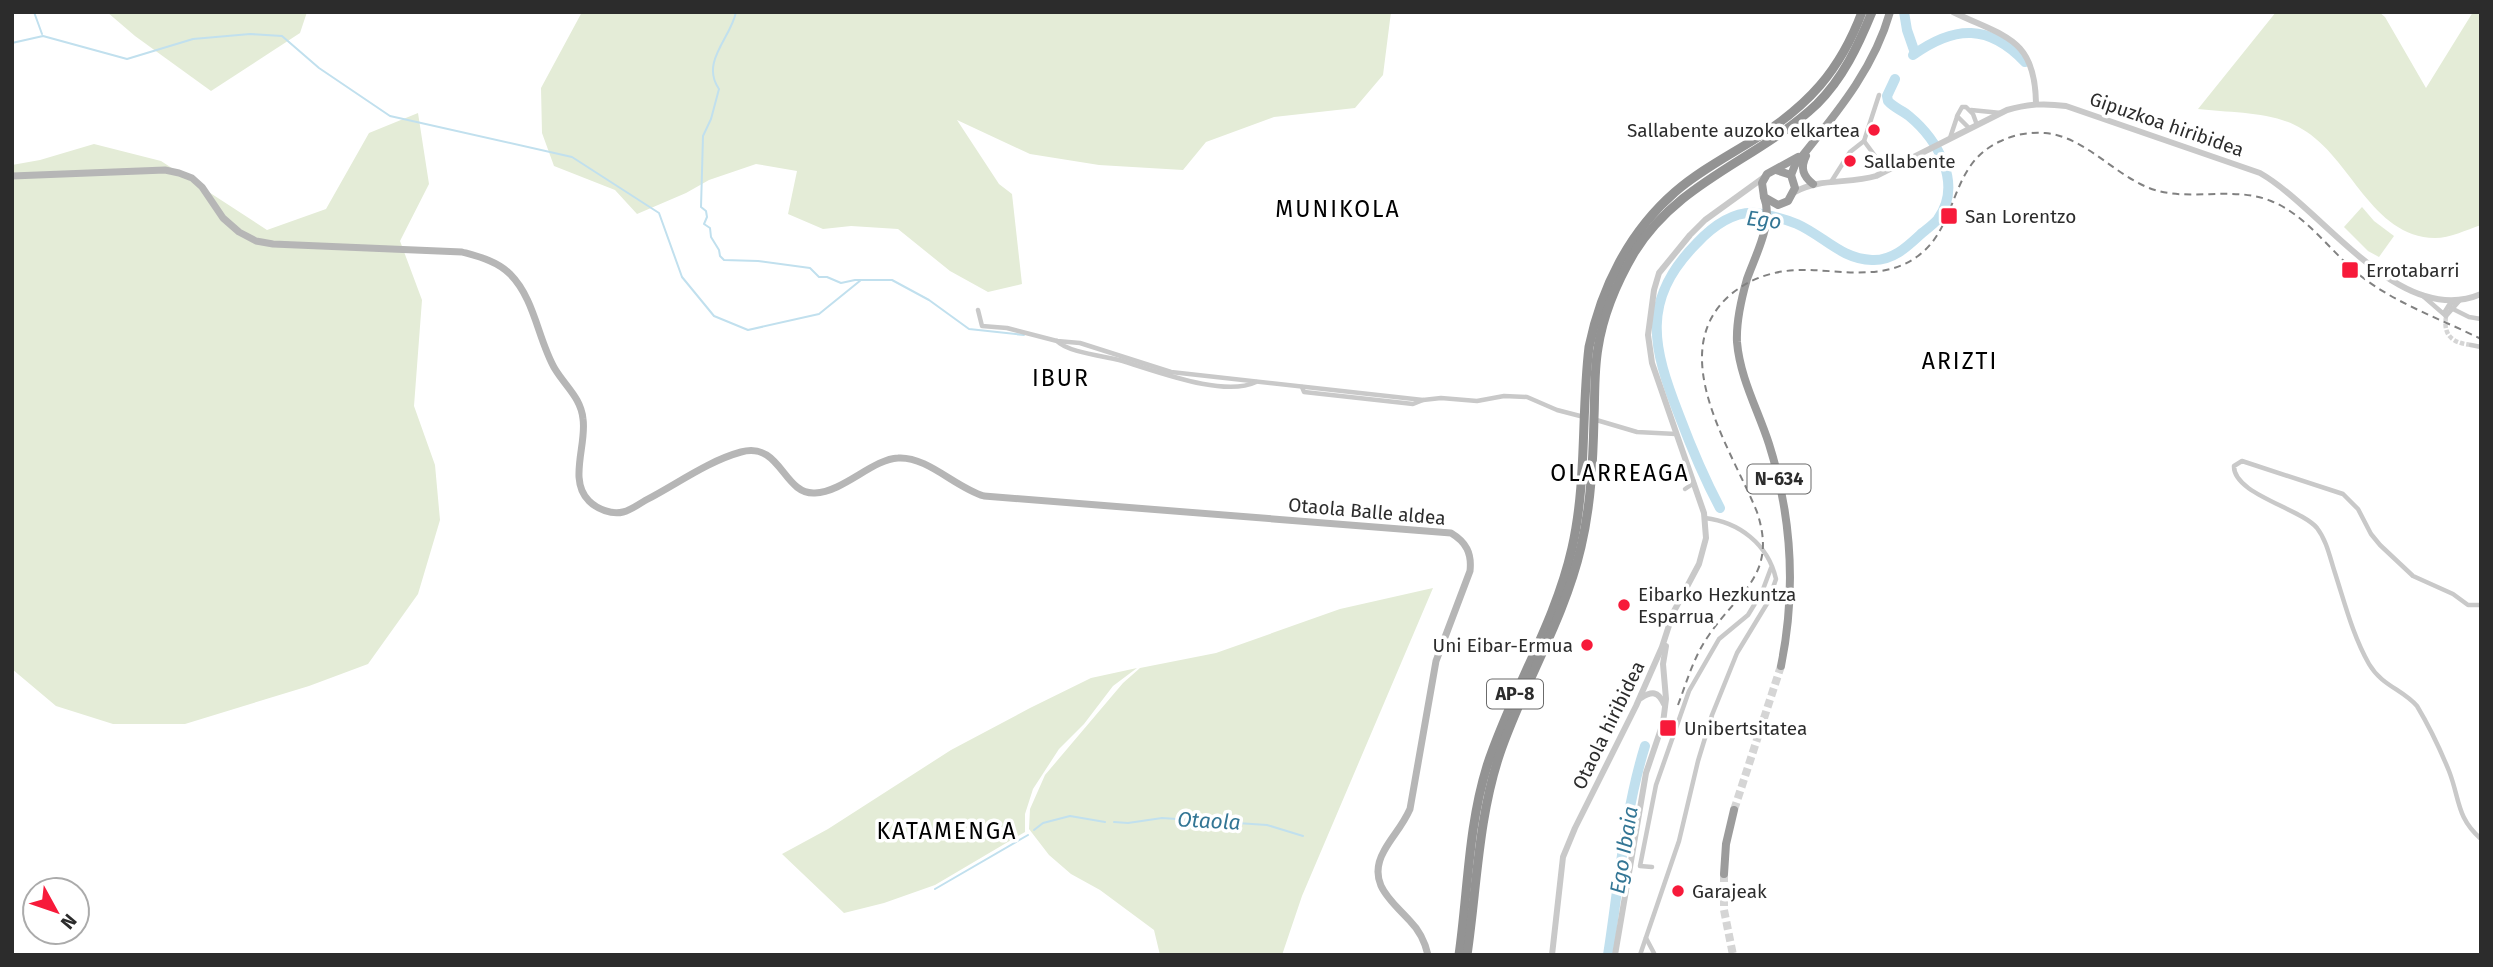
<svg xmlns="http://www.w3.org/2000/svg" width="2493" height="967" viewBox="0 0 2493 967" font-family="'Fira Sans',sans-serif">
	<rect width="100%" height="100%" fill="#fff"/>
	<g fill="#e4ecd7">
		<path d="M107 12H307L300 33 211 91 135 36Z"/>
		<path d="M582 12H1391L1383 75 1355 108 1274 117 1206 142 1183 170 1099 165 1030 154 957 120 999 184 1012 194 1022 284 988 292 950 271 898 229 851 226 823 229 788 214 797 171 756 164 709 180 686 193 637 214 615 190 554 166 542 133 541 88Z"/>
		<path d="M2276 12H2379L2385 17 2426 88 2473 12H2481V225C2466 230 2450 238 2435 238 2371 237 2351 157 2302 129 2273 111 2231 113 2198 109Z"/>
		<path d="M418 113 429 184 400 241 422 300 414 406 435 465 440 520 418 594 368 664 309 686 185 724H113L56 706 12 669V165L40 160 94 144 161 161 267 230 326 209 369 133Z"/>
		<path d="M2362 207 2374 221 2394 236 2379 257 2368 251 2344 227Z"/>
		<path d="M1433 588 1302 896 1282 955H1160L1154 930 1100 890 1071 874 1049 855 1029 829 1030 809 1045 775 1123 683 1140 668 1216 653 1340 609Z"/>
		<path d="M1137 668 1113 686 1084 724 1059 749 1033 789 1025 814V832L935 885 884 903 844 913 782 854 828 829 951 750 1030 708 1091 678Z"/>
	</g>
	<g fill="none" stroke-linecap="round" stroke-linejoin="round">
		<g stroke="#c1e0ee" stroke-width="2">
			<path d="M34 12 42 34"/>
			<path d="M736 12C731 38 700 62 719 89L711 119 703 136 701 207 706 211 707 217 704 224 710 228 711 237 719 250 720 256 724 260 758 261 810 268 819 277H827L841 283 855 280H892L929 300 969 329 1024 335"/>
			<path d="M12 43 43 36 127 59 193 39 250 34 282 36 319 68 390 116 572 157 659 213 682 277 714 316 748 330 819 314 861 280"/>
			<path d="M1114 822 1128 823 1162 818 1267 825 1303 836"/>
			<path d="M1034 830 1043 823 1070 816 1105 822"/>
			<path d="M935 889 1028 835"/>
		</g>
		<g stroke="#c1e0ee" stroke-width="10">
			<path d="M1904 12 1907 30 1915 53"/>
			<path d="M1913 55C1955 25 1989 24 2025 62"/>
			<path d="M1720 508C1704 478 1691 447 1679 415 1653 348 1640 301 1696 244 1711 228 1732 211 1756 213 1769 215 1785 219 1797 224 1824 236 1841 259 1872 260 1893 261 1908 246 1922 233 1927 229 1934 224 1938 219 1963 184 1938 140 1909 116 1902 110 1894 108 1888 101L1887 96 1895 79"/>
			<path d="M1608 955C1619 885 1624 814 1645 746"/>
		</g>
		<path stroke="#d5d5d5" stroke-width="4.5" stroke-dasharray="4.5 2" stroke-linecap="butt" d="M2446 317C2443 336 2453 343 2471 345"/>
		<g stroke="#d5d5d5" stroke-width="8" stroke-dasharray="8 4" stroke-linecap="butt">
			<path d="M1734 810 1781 666"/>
			<path d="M1724 874V910L1733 955"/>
		</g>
		<g stroke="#c9c9c9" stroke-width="4.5">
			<path d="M1971 110 2001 113"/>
			<path d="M1969 128 1957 116 1962 107H1966L1973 114 1977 125"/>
			<path d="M1950 138 1957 117"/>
			<path d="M1864 141 1886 171"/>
			<path d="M1831 182 1850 152 1864 141 1879 95"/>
			<path d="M2423 296 2446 316"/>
			<path d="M2451 308 2469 317 2481 319"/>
			<path d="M978 310 982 326 1007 328 1057 341 1080 343 1171 372 1423 400 1441 398 1477 401 1504 396 1527 397 1557 410 1584 417"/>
			<path d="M2444 313 2449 305 2456 301"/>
			<path d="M2446 316 2460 300"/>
			<path d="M1057 341C1067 352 1103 356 1119 360 1154 370 1223 398 1256 382"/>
			<path d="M2471 345 2481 347"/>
			<path d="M1302 387 1304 392 1413 404 1423 400"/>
			<path d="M1593 419 1637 432 1676 434"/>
			<path d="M1685 489 1694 483"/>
			<path d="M2481 605H2468L2453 594 2413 576 2380 545 2371 534 2358 509 2343 494 2242 461 2234 466C2233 494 2300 508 2317 528 2327 541 2330 558 2335 573 2345 604 2353 636 2369 664 2382 686 2402 689 2417 706 2429 726 2440 749 2449 771 2460 799 2456 817 2481 839"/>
			<path d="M1652 867 1640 866 1656 785 1689 691 1719 639 1748 615 1762 592 1771 568"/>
			<path d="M1646 938 1655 955"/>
			<path d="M1640 955 1679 841 1698 761 1712 715 1737 653 1768 602 1776 579C1768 544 1739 522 1705 518"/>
			<path d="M1641 955H1651"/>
		</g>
		<g stroke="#c9c9c9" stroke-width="6">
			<path d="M1953 12C2004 37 2035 37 2036 103"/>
			<path d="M1795 192C1818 178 1850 184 1876 176L2007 110C2028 104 2044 103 2066 106L2260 173C2323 209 2400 329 2481 294"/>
			<path d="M1641 698C1652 691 1658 691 1664 704"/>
			<path d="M1552 955 1563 857 1575 828 1636 706 1662 647 1673 613 1699 564 1706 538 1704 513 1652 363 1648 335 1654 290 1659 273 1690 235 1705 220 1763 178"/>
			<path d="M1615 955 1646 773 1663 723 1666 699 1663 664 1666 646"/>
		</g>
		<path stroke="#b6b6b6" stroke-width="7" d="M12 176 165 170 179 173 192 178 202 187 223 218 239 232 256 241 273 244 462 252C480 257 497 261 510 274 535 299 538 340 555 369 566 387 581 398 583 419 587 444 568 481 589 501 597 509 612 515 623 512 631 510 639 504 646 500 677 484 708 461 741 452 781 441 783 495 815 493 843 492 873 459 898 458 927 456 956 488 984 496L1451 533C1466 542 1472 553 1470 571L1436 661 1410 809C1402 827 1392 836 1384 851 1366 883 1392 901 1410 921 1420 931 1425 942 1428 955"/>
		<g stroke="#9c9c9c" stroke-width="8">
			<path d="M1806 156C1800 168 1803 176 1813 184"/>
			<path d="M1776 170 1791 175 1795 188 1788 201 1778 205 1764 197 1762 183 1767 174 1798 157"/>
			<path d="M1791 175 1795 165C1833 117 1873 72 1890 12"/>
			<path d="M1764 197C1774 222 1755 256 1747 279 1741 300 1736 321 1737 342 1740 378 1758 410 1769 444 1792 517 1796 592 1781 666"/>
			<path d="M1724 874 1726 844 1734 810"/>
		</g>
		<g stroke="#939393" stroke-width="9">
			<path d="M1459 955C1468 892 1468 827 1487 766 1511 692 1555 624 1572 548 1587 482 1581 414 1589 347 1601 288 1629 232 1675 192 1699 171 1728 156 1755 139 1808 106 1840 71 1862 12"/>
			<path d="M1467 955C1477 887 1478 818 1500 753 1524 683 1564 620 1581 547 1591 505 1593 461 1594 418 1595 395 1594 371 1598 348 1603 315 1617 282 1634 253 1679 180 1758 160 1817 104 1843 78 1858 46 1872 12"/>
		</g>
		<path stroke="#818181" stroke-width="2" stroke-dasharray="7 5" stroke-linecap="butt" d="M1678 705C1687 681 1694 656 1709 635 1739 591 1778 575 1757 512 1732 450 1664 353 1730 295 1753 276 1779 269 1809 270 1845 271 1886 280 1918 256 1960 225 1948 164 2001 141 2015 134 2030 132 2045 133 2085 137 2112 173 2149 188 2188 203 2232 185 2271 201 2309 216 2333 256 2366 280 2400 305 2443 320 2481 339"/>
	</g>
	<g fill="#f71a3a" stroke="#fff" stroke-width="2.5">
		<circle cx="1874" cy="130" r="7"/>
		<circle cx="1850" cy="161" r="7"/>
		<rect x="1940" y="207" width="18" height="18" rx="3.5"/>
		<rect x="2341" y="261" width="18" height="18" rx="3.5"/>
		<circle cx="1624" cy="605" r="7"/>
		<circle cx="1587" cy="645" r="7"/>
		<rect x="1659" y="719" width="18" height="18" rx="3.5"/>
		<circle cx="1678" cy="891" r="7"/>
	</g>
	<g text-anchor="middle" stroke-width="7" stroke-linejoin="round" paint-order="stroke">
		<g fill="#fff" stroke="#6b6b6b" stroke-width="2">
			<rect x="1747.5" y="464.5" width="63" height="29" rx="5"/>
			<rect x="1487" y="679.5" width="56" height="29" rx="5"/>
		</g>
		<g font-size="18" font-weight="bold" fill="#2c2c2c">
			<text x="1779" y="485">N-634</text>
			<text x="1515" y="700">AP-8</text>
		</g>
		<g font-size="19" fill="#2c2c2c" stroke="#fff">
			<text transform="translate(2167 124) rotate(19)" y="7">Gipuzkoa hiribidea</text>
			<text transform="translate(1367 511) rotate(5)" y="7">Otaola Balle aldea</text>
			<text transform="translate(1608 725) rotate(-64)" y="7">Otaola hiribidea</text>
		</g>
		<g font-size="19" fill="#2c2c2c" stroke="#fff" text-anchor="start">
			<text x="1860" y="137" text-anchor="end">Sallabente auzoko elkartea</text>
			<text x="1864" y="168">Sallabente</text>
			<text x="1965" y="223">San Lorentzo</text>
			<text x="2366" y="277">Errotabarri</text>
			<text x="1638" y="601">Eibarko Hezkuntza<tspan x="1638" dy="22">Esparrua</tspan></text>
			<text x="1573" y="652" text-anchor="end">Uni Eibar-Ermua</text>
			<text x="1684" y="735">Unibertsitatea</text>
			<text x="1692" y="898">Garajeak</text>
		</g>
		<g font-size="21" font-style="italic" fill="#337695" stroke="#fff">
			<text transform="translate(1764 220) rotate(7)" y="7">Ego</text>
			<text transform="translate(1209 821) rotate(3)" y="7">Otaola</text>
			<text transform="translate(1624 850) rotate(-81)" y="7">Ego Ibaia</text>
		</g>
		<g font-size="23" letter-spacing="2" fill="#000" stroke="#fff">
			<text x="1338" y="217">MUNIKOLA</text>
			<text x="1960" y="369">ARIZTI</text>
			<text x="1061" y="386">IBUR</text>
			<text x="1620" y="481">OLARREAGA</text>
			<text x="947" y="839">KATAMENGA</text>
		</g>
	</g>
	<rect width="2493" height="967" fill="none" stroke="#2c2c2c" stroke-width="28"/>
	<g transform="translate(56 911) rotate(130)"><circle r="33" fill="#ffffff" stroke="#ababab" stroke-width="2"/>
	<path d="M0-5L12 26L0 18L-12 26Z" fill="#f71a3a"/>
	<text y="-10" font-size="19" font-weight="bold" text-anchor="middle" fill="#2c2c2c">N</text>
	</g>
</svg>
